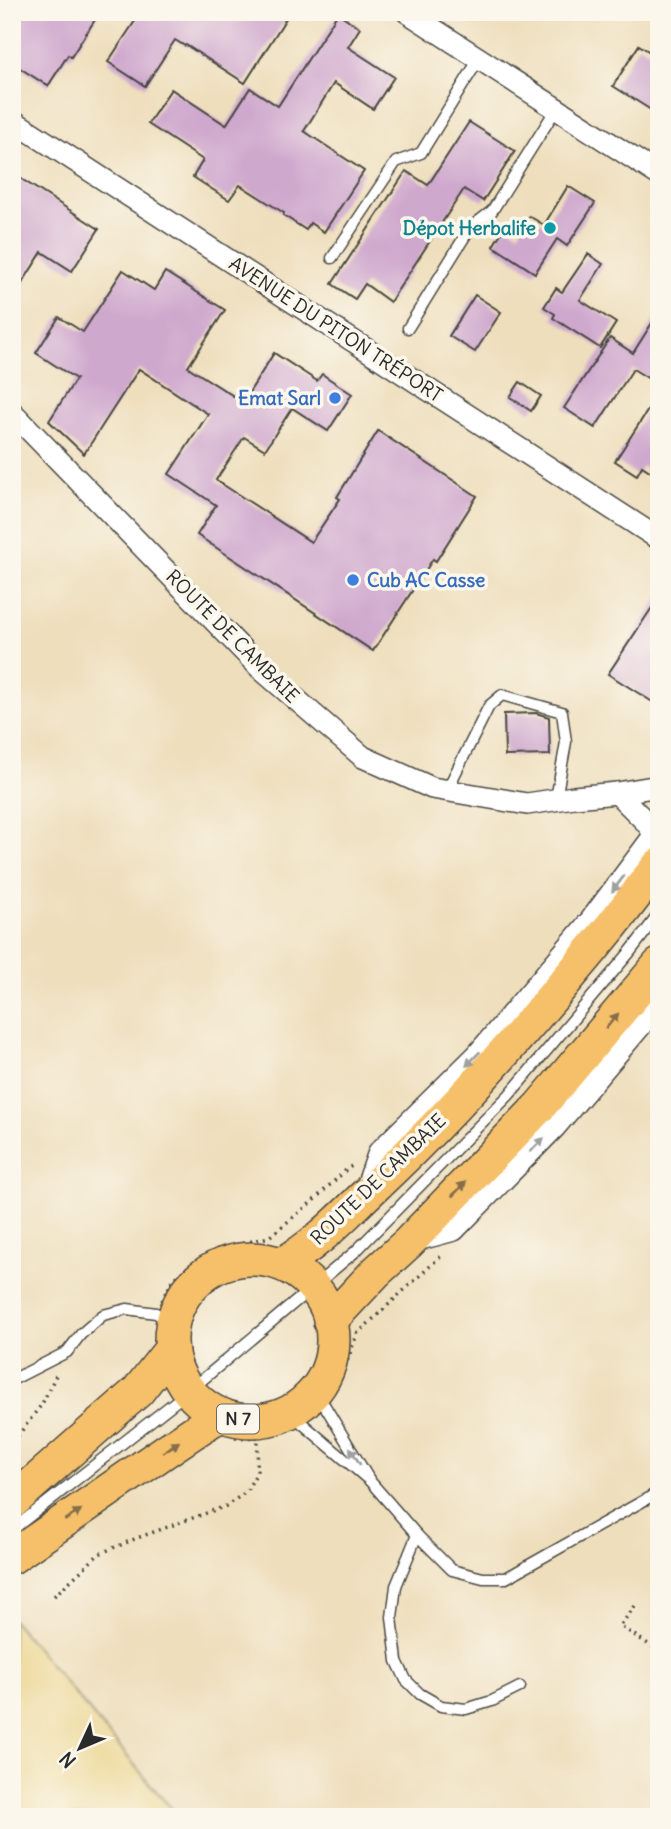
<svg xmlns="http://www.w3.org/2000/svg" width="671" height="1829" viewBox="0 0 671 1829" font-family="Delius,sans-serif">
	<rect width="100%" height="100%" fill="#fbf7ec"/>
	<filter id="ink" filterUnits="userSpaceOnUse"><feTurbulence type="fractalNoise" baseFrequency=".0143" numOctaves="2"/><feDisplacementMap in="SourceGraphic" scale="14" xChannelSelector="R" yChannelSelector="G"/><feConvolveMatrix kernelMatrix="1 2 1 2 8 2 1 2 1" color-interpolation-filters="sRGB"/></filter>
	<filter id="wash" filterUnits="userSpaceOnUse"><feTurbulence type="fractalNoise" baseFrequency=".00686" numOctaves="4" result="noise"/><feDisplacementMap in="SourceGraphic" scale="28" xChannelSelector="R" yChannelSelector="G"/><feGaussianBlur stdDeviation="1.57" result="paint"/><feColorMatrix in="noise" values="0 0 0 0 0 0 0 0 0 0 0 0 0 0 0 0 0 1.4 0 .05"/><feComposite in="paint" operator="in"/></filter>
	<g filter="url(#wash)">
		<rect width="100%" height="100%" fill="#eedebc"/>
		<path fill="#eeda9e" stroke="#8c8264" stroke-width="2" d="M12 1619 178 1817H12Z"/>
		<g id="blocks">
			<g fill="#cfa8ce">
				<path d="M12 12H100L71 57 68 55 48 86 12 63Z"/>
				<path d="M141 12H290L245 83 186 45 185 46 175 40 145 86 108 62Z"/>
				<path d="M338 13 360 28 348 47 394 77 373 109 334 83 304 131 364 171 324 232 310 223 306 230 283 215 284 213 240 185 229 200 193 177 203 160 148 124 171 89 226 125 250 88 278 106Z"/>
				<path d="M639 45 659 58V115L613 86Z"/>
				<path d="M469 122 515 151 483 201 464 189 390 302 365 284 355 299 332 284 406 171 428 185Z"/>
				<path d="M12 173 99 229 72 271 42 252 12 299Z"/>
				<path d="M568 186 595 203 567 246 557 239 535 273 493 246 506 225 518 233 529 216 544 225Z"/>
				<path d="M588 254 603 264 580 300 616 323 600 348 553 318 555 314 544 307 556 288 562 292Z"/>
				<path d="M123 270 154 290 165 272 225 310 188 367 243 402 274 353 317 381 322 374 352 394 328 431 292 408 265 450 244 437 216 480 311 542 340 499 337 497 378 431 477 496 436 561 433 559 373 651 197 535 216 505 169 474 208 414 139 369 84 454 49 421 76 379 36 353 59 317 83 332Z"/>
				<path d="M475 295 501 312 475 352 449 336Z"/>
				<path d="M659 312V385L633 369 595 428 564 408 610 338 633 353Z"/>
				<path d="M520 382 541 396 531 411 510 397Z"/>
				<path d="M659 393V477L642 466 637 475 615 461Z"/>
				<path d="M659 597V706L608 674Z"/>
				<path d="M536 713 549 717 550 755 505 756 504 714Z"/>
			</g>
		</g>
	</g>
	<g filter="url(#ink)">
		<use href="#blocks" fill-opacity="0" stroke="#484641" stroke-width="2"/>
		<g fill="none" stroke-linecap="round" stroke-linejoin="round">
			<defs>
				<g id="lane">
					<path d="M332 258 396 162 421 153 479 59"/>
					<path d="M408 328 470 228 492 211 556 109"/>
					<path d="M447 790 489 706 502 695 562 712 566 742 556 799"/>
					<path d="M12 1380 67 1352 81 1334 103 1315 127 1309 156 1313 172 1324"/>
					<path d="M291 1411 303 1424 370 1481 325 1406 314 1392"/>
					<path d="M370 1481 417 1535 452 1570 483 1578H506L659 1492"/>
					<path d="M12 1530 189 1391 356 1251 509 1095 630 952 659 914"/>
					<path d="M417 1535 396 1586 392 1617 397 1661 406 1680 420 1694 441 1706 466 1709 492 1701 520 1687"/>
				</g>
				<g id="street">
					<path d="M407 12 659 175"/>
					<path d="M12 120 659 539"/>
					<path d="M12 412 262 670 363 757 432 788 527 804 574 797 617 793 659 786"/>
					<path d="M617 793 645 821 655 834"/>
					<path d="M366 1189 379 1152 477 1055 591 920 659 829"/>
					<path d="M413 1241 454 1230 555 1127 659 1004"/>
				</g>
				<g id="primary">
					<circle cx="252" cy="1340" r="81"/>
					<path d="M282 1264C318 1244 346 1213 376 1185 460 1106 536 1018 609 929 626 908 642 886 659 865"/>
					<path d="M330 1321 376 1272 408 1243 539 1107 659 965"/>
					<path d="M12 1502 138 1391 171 1349"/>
					<path d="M12 1557 167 1450 210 1421 222 1415"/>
				</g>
			</defs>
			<use href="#lane" stroke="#484641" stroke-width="13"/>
			<use href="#street" stroke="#484641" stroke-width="24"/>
			<use href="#primary" stroke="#484641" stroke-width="36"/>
			<g stroke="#484641" stroke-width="3.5" stroke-dasharray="2 5" stroke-linecap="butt">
				<path d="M162 1301 172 1281 186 1268 214 1250 269 1237 312 1202 348 1168 352 1166"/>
				<path d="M333 1392 340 1381 357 1334 441 1256"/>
				<path d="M235 1437C252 1439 272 1436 289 1430"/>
				<path d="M12 1440 17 1437 42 1404 57 1373"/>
				<path d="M54 1596 99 1554 137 1538 226 1506 246 1492 257 1472 258 1436 255 1420"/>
				<path d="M635 1606 620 1626 659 1651"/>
			</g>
			<use href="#lane" stroke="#fff" stroke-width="10"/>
			<use href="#street" stroke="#fff" stroke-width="21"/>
			<use href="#primary" stroke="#f6c06b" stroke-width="33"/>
		</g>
		<defs><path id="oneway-solid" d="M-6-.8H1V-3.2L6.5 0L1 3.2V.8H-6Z" transform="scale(1.75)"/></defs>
		<g fill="#a0a0a0">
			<use href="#oneway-solid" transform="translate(618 884) rotate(127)"/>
			<use href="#oneway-solid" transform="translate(473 1059) rotate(134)"/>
			<use href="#oneway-solid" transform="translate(537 1145) rotate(-45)"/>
			<use href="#oneway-solid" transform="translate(355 1456) rotate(-121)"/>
		</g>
		<g fill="#866e48">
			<use href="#oneway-solid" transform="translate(612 1021) rotate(-50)"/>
			<use href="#oneway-solid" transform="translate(459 1189) rotate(-46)"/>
			<use href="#oneway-solid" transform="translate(171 1447) rotate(-34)"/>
			<use href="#oneway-solid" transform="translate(73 1515) rotate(-34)"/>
		</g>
	</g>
	<circle fill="#0f9aa8" stroke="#fbf7ec" stroke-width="2.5" cx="550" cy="228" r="7"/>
	<g fill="#3f7fe0" stroke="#fbf7ec" stroke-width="2.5">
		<circle cx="335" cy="398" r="7"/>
		<circle cx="353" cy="580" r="7"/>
	</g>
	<g text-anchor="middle" stroke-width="7" stroke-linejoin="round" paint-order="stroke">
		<rect fill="#fbf7ec" stroke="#696865" stroke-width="2" x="217" y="1404.5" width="42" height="29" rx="5"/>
		<g font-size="18" font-weight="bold" fill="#2b2b2b">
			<text x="238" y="1425">N 7</text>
		</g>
		<g font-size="19" font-weight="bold" fill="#0d838f" stroke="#fbf7ec" text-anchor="end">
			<text x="536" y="235">Dépot Herbalife</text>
		</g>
		<g font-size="19" fill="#2b2b2b" stroke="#fbf7ec">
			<text transform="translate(336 329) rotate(33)" y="7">AVENUE DU PITON TRÉPORT</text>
			<text transform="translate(233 636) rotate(45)" y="7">ROUTE DE CAMBAIE</text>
			<text transform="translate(378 1179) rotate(-44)" y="7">ROUTE DE CAMBAIE</text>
		</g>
		<g font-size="19" font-weight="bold" fill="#366cbe" stroke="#fbf7ec" text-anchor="end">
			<text x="321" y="405">Emat Sarl</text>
			<text x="367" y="587" text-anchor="start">Cub AC Casse</text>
		</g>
	</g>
	<rect width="671" height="1829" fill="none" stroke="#fbf7ec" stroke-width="42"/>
	<g transform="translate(80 1748) rotate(226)" stroke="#fbf7ec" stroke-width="5" paint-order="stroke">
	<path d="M0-5L12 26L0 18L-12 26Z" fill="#2b2b2b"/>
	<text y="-10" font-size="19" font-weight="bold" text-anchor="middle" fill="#2b2b2b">N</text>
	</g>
</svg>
